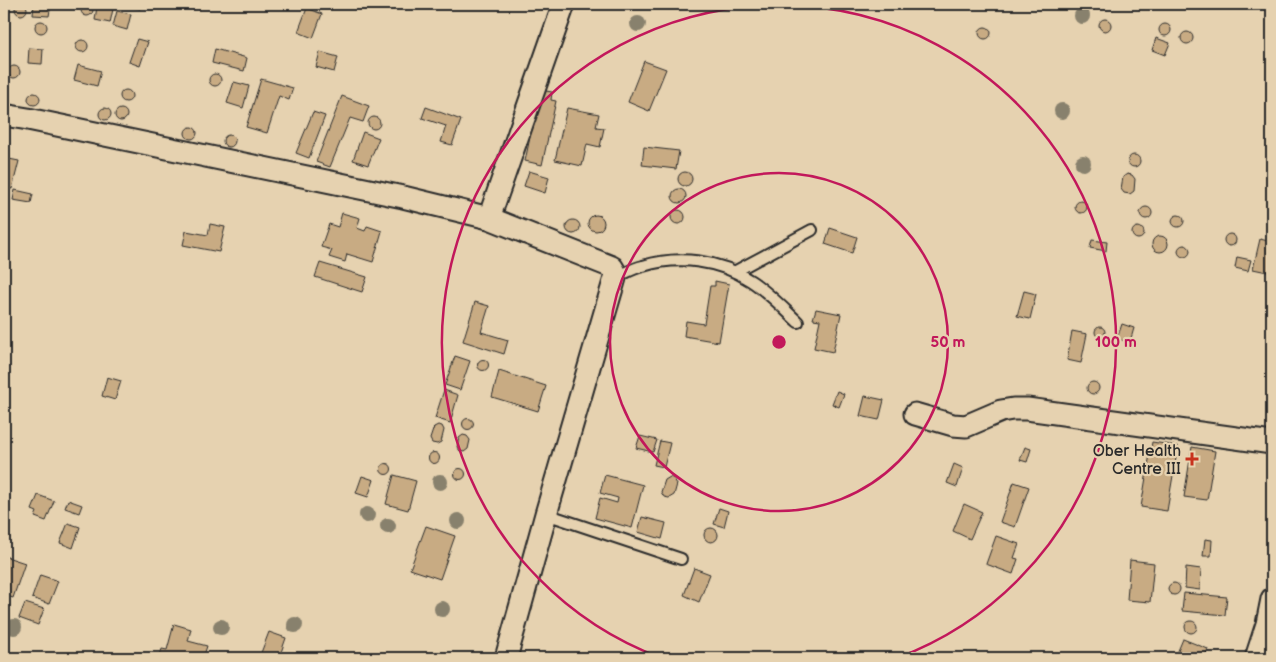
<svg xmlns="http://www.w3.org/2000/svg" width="1276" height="662" viewBox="0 0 1276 662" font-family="'Balsamiq Sans',sans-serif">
	<rect width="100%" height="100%" fill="#e6d2b0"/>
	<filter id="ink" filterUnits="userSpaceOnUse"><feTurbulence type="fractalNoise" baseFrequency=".02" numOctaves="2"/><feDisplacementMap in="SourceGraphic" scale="10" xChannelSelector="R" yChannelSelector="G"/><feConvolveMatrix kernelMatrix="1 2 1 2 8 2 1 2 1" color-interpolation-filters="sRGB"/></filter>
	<g filter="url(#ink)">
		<g fill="#c8ab83" stroke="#2b2b2b">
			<circle cx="21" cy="9" r="6"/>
			<circle cx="87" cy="10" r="6"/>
			<path d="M34 4H51L49 16 33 15Z"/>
			<path d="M119 4H141L140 9Z"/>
			<path d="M97 6 113 9 110 23 95 20Z"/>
			<path d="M307 8 322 14 313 38 298 32Z"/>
			<path d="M117 11 131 14 127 30 113 26Z"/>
			<circle cx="1105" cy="25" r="6"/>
			<circle cx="41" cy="27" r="6"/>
			<circle cx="1165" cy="30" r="6"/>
			<circle cx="985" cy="33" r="6"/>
			<circle cx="1187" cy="38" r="6"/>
			<path d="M1156 38 1170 43 1165 55 1152 50Z"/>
			<path d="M137 39 148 42 140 66 129 62Z"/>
			<circle cx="82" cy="46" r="6"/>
			<path d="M29 48 43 49 42 64 28 63Z"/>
			<path d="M215 49 247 58 244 71 212 63Z"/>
			<path d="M320 52 338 57 334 72 316 67Z"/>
			<path d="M644 61 666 69 649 111 628 102Z"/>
			<path d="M78 65 101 71 97 86 74 80Z"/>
			<circle cx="14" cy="72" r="6"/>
			<circle cx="215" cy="80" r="6"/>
			<path d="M261 79 293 88 289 100 279 96 267 133 246 127Z"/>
			<path d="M234 82 249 86 243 108 227 103Z"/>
			<path d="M540 90 552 92 551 100 556 101 542 165 525 161Z"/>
			<circle cx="126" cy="96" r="6"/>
			<circle cx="34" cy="99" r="6"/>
			<path d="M342 96 369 106 363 122 350 118 330 167 316 162Z"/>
			<path d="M426 107 461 120 452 145 441 142 446 126 422 118Z"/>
			<circle cx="105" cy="114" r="6"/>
			<path d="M567 108 599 114 596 127 604 128 600 147 587 144 582 166 555 160Z"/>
			<circle cx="121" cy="115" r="6"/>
			<path d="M313 112 325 116 309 158 296 153Z"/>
			<circle cx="374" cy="123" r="6"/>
			<circle cx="191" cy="133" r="6"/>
			<path d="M363 132 379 138 368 165 353 160Z"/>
			<circle cx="229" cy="141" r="6"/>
			<path d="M644 147 679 151 676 169 642 165Z"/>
			<circle cx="1134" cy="161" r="6"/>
			<path d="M4 158 19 161 12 189 4 187Z"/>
			<path d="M529 171 549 177 545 193 524 186Z"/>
			<circle cx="685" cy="179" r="7"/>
			<path d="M1127 174 1132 175 1135 179 1134 191 1130 194 1124 193 1121 189 1123 177Z"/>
			<circle cx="679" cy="196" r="7"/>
			<path d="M15 190 33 194 31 203 13 200Z"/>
			<circle cx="1081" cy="207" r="6"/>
			<circle cx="1146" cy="213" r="6"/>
			<circle cx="678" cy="217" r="7"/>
			<path d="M342 213 360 218 357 228 365 231 367 226 382 231 373 262 347 254 345 262 329 257 332 250 321 247 329 224 338 227Z"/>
			<circle cx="1178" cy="221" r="6"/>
			<circle cx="596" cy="223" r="8"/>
			<circle cx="573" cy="227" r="7"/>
			<path d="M210 224 225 227 219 252 183 245 186 231 208 235Z"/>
			<circle cx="1138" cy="233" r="6"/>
			<path d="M830 228 857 237 852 253 825 244Z"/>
			<circle cx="1230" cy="240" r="6"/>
			<circle cx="1160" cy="244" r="8"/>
			<path d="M1260 239 1272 242V273L1253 269Z"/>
			<path d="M1092 240 1107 242 1106 251 1090 248Z"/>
			<circle cx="1184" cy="251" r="6"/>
			<path d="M1237 257 1251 260 1248 271 1235 268Z"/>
			<path d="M320 263 367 277 362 292 315 277Z"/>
			<path d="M715 281 729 284 719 342 684 336 686 321 704 324 710 286H715Z"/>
			<path d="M1024 291 1036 294 1030 319 1017 316Z"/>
			<path d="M475 302 489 306 481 332 508 340 504 354 463 341Z"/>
			<path d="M816 309 841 314 833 352 814 348 820 320 813 319Z"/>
			<path d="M1122 324 1134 328 1130 342 1117 339Z"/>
			<circle cx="1100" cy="332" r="5"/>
			<path d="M1072 331 1087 334 1081 363 1067 360Z"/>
			<path d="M455 356 470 361 460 390 445 385Z"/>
			<circle cx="483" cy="365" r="5.5"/>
			<path d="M499 371 546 386 538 411 492 397Z"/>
			<path d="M107 377 121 381 115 400 102 396Z"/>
			<circle cx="1093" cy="388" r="6"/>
			<path d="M444 390 458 395 450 423 435 418Z"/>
			<path d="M837 391 844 394 839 407 832 404Z"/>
			<path d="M865 396 884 400 879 420 860 416Z"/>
			<circle cx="468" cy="424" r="5.5"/>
			<path d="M438 425 442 426 444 430 441 442 437 444 432 443 430 439 434 427Z"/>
			<path d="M463 435 467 436 470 440 468 449 464 452 460 451 457 447 459 438Z"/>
			<path d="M640 436 657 440 653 452 636 448Z"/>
			<path d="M660 441 670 443 664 467 654 465Z"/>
			<path d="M1152 442 1178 446 1167 511 1141 507Z"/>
			<path d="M1025 447 1031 449 1027 462 1020 460Z"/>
			<path d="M1192 447 1215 451 1207 500 1184 497Z"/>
			<circle cx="434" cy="458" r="5.5"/>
			<circle cx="386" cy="469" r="5.5"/>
			<path d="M954 464 963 468 957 487 947 483Z"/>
			<circle cx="460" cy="474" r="5.5"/>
			<path d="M394 475 416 481 408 510 386 504Z"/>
			<path d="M605 475 643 485 632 528 595 518 600 498 617 503 618 498 600 493Z"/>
			<path d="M362 476 374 480 368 497 356 493Z"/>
			<path d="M670 477 674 479 677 484 674 495 669 498 664 497 661 492 665 480Z"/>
			<path d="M1014 482 1029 487 1015 527 1000 522Z"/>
			<path d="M38 495 54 501 46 521 35 517 37 512 32 510Z"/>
			<path d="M68 500 82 505 79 513 65 508Z"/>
			<path d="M964 504 982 512 970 539 953 531Z"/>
			<path d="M719 508 728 511 724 527 714 524Z"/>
			<path d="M642 517 666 523 662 539 638 532Z"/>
			<path d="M68 523 80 527 73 548 60 543Z"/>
			<path d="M426 526 455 536 440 579 410 569Z"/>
			<circle cx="711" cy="535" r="7"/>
			<path d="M996 536 1019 544 1014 558 1018 559 1013 574 986 564Z"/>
			<path d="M1205 539 1212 540 1211 556H1203Z"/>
			<path d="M4 556 25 563 13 598 4 595Z"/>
			<path d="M1130 560 1154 563 1150 602 1127 600Z"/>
			<path d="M1186 567 1201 569 1200 590 1185 588Z"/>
			<path d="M694 568 710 574 699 602 684 595Z"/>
			<path d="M40 575 58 581 49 604 32 598Z"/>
			<circle cx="1174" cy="589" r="6"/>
			<path d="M1184 593 1227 597 1225 615 1182 611Z"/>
			<path d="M25 603 44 609 38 625 19 618Z"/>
			<circle cx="1191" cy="627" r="6"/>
			<path d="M174 624 191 629 188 641 207 646 203 658H159L162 649 167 650Z"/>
			<path d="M269 632 286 638 279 658H259Z"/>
			<path d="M1183 639 1208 649 1204 658H1175Z"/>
		</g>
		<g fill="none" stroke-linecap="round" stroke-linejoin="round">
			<defs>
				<g id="lane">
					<path d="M736 271 812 230"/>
					<path d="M615 278C624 274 633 268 643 266 679 255 720 260 751 281 768 292 783 308 798 322"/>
					<path d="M546 514 681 559"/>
				</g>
				<g id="street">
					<path d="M4 115 28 119 403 197 489 218 612 267 615 272V278L546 514 506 658"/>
					<path d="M489 218 564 4"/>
					<path d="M915 414 953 425 966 426 1001 411 1013 409H1027L1272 443"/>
					<path d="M1256 658 1267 624 1272 599"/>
				</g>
			</defs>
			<use href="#lane" stroke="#2b2b2b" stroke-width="14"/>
			<use href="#street" stroke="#2b2b2b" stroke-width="25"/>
			<use href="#lane" stroke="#e6d2b0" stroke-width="10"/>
			<use href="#street" stroke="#e6d2b0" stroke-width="21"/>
		</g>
		<g fill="#88816d">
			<circle cx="1082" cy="16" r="8"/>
			<circle cx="638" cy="24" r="8"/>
			<circle cx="1062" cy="111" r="8"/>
			<circle cx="1083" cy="163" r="8"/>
			<circle cx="440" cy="482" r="8"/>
			<circle cx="367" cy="515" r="8"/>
			<circle cx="458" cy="521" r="8"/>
			<circle cx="388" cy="526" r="8"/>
			<circle cx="442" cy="609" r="8"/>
			<circle cx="295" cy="625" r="8"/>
			<circle cx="14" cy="627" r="8"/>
			<circle cx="221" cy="627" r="8"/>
		</g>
	</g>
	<g fill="none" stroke="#c2185b" stroke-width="2.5">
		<circle cx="779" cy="342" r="169"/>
		<path d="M661 658A337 337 0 1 1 897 658"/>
	</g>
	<path fill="#c8321e" stroke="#e6d2b0" stroke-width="2" d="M1189.5 451.5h5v5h5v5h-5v5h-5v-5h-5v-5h5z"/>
	<g text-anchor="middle" stroke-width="4.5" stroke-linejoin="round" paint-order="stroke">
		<g font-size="16" fill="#2b2b2b" stroke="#e6d2b0" text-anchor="end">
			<text x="1181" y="456">Ober Health<tspan x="1181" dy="18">Centre III</tspan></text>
		</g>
	</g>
	<circle cx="779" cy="342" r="8" fill="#c2185b" stroke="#e6d2b0" stroke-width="2.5"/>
	<g font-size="15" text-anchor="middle" font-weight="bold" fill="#c2185b" stroke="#e6d2b0" stroke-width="4.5" stroke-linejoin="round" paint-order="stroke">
		<text x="948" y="347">50 m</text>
		<text x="1116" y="347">100 m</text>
	</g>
	<rect width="1276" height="662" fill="none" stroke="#e6d2b0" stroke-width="20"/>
	<rect x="10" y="10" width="1256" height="642" fill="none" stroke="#2b2b2b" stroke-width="2" filter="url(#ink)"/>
</svg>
